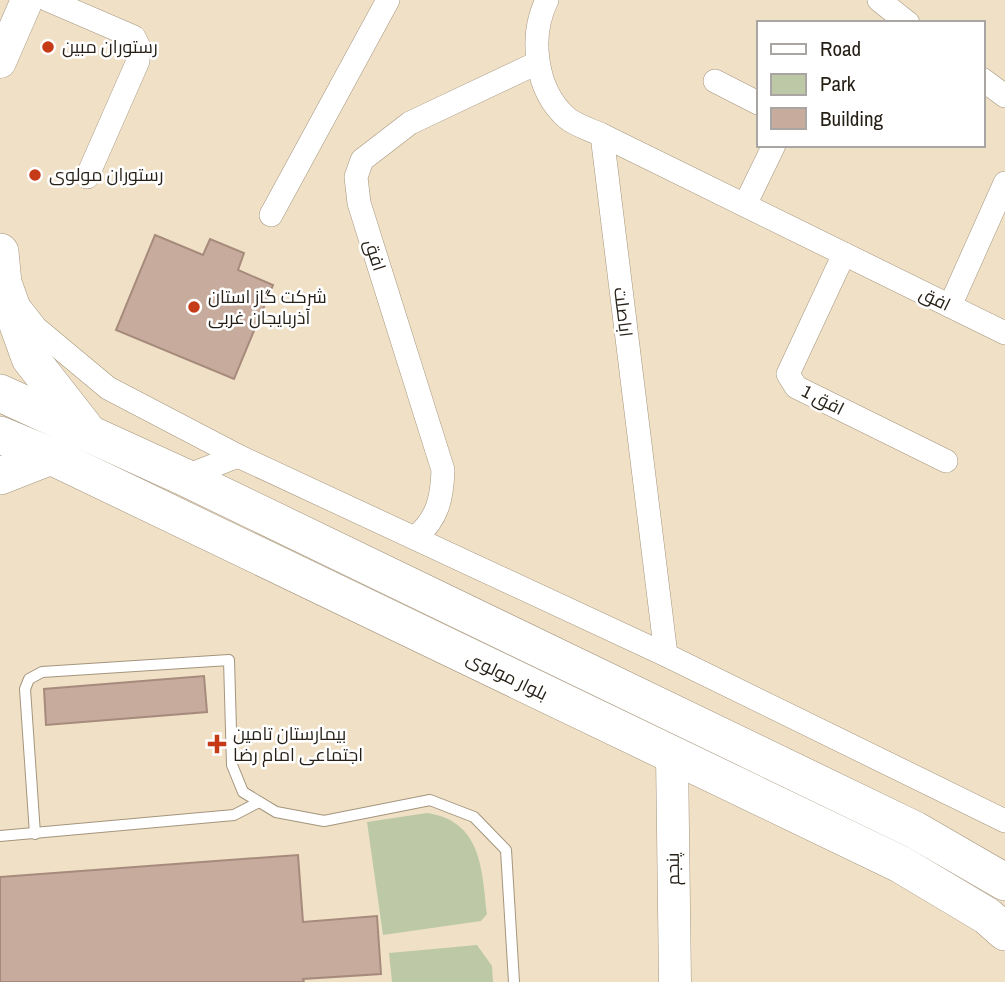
<svg xmlns="http://www.w3.org/2000/svg" width="1005" height="982" viewBox="0 0 1005 982" font-family="'Archivo Narrow',Cairo,sans-serif">
	<rect width="100%" height="100%" fill="#f0e0c6"/>
	<g fill="#bdc9a6">
		<path d="M427 813C482 821 482 870 487 914L481 921 383 935 367 822Z"/>
		<path d="M477 945 492 966 493 982H392L389 953Z"/>
	</g>
	<g fill="#c7ac9d" stroke="#a68b7c" stroke-width="2">
		<path d="M155 235 203 255 210 239 244 253 238 270 273 285 234 379 116 330Z"/>
		<path d="M204 676 207 712 46 725 44 689Z"/>
		<path d="M298 855 303 922 377 916 381 974 303 979 304 982H0V877Z"/>
	</g>
	<g fill="none" stroke-linecap="round" stroke-linejoin="round">
		<defs>
			<g id="lane">
				<path d="M35 834 25 689 29 679 42 672 229 660 232 765 243 792 276 812 324 821 430 800 474 817 506 850 514 982"/>
				<path d="M0 836 234 815 259 802"/>
			</g>
			<g id="street">
				<path d="M48 0 134 37 139 47 138 61 87 177"/>
				<path d="M547 0C529 36 535 90 567 118 575 125 591 130 602 135L666 655"/>
				<path d="M879 0 908 23"/>
				<path d="M982 79 1005 96"/>
				<path d="M715 81 758 103"/>
				<path d="M602 135 1005 333"/>
				<path d="M745 205 774 145"/>
				<path d="M271 215 388 0"/>
				<path d="M844 254 788 374 796 387 946 461"/>
				<path d="M950 306 1005 183"/>
				<path d="M22 310 36 328 108 388 238 456 666 655 1005 821"/>
				<path d="M184 477 238 456"/>
				<path d="M416 537C438 518 442 498 443 470L359 203 356 177 362 160 410 123 537 63"/>
			</g>
			<g id="secondary">
				<path d="M0 62 27 0"/>
				<path d="M672 755 675 982"/>
			</g>
			<g id="primary">
				<path d="M0 252 3 283 30 358 84 427"/>
				<path d="M0 393 184 477 915 830 1005 882"/>
				<path d="M0 435 51 456 900 864 987 916 1005 932"/>
				<path d="M0 476 51 456"/>
			</g>
		</defs>
		<use href="#lane" stroke="#a4957d" stroke-width="12"/>
		<use href="#street" stroke="#a4957d" stroke-width="24"/>
		<use href="#secondary" stroke="#a4957d" stroke-width="33"/>
		<use href="#primary" stroke="#a4957d" stroke-width="38"/>
		<use href="#lane" stroke="#fff" stroke-width="10"/>
		<use href="#street" stroke="#fff" stroke-width="23"/>
		<use href="#secondary" stroke="#fff" stroke-width="32"/>
		<use href="#primary" stroke="#fff" stroke-width="37"/>
	</g>
	<g fill="#c53b17" stroke="#fff" stroke-width="2.5">
		<circle cx="48" cy="47" r="7"/>
		<circle cx="35" cy="175" r="7"/>
		<circle cx="194" cy="307" r="7"/>
		<path d="M213.5 733.5h7v7h7v7h-7v7h-7v-7h-7v-7h7z"/>
	</g>
	<g text-anchor="middle" stroke-width="5" stroke-linejoin="round" paint-order="stroke">
		<g font-size="18" fill="#251f16" stroke="#fff" text-anchor="start">
			<text x="62" y="53">رستوران مبین</text>
			<text x="49" y="181">رستوران مولوی</text>
			<text x="208" y="303">شرکت گاز استان<tspan x="208" dy="21">آذربایجان غربی</tspan></text>
			<text x="233" y="740">بیمارستان تامین<tspan x="233" dy="21">اجتماعی امام رضا</tspan></text>
		</g>
		<g font-size="18" fill="#251f16" stroke="#fff">
			<text transform="translate(375 255) rotate(72)" y="6">افق</text>
			<text transform="translate(935 299) rotate(26)" y="6">افق</text>
			<text transform="translate(623 312) rotate(83)" y="6">اباصلت</text>
			<text transform="translate(823 400) rotate(27)" y="6">افق 1</text>
			<text transform="translate(507 676) rotate(26)" y="6">بلوار مولوی</text>
			<text transform="translate(673 869) rotate(-91)" y="6">پنجم</text>
		</g>
	</g>
	<rect x="757" y="21" width="228" height="126" fill="#ffffff" stroke="#a8a5a2" stroke-width="2"/>
	<rect x="771" y="44" width="35" height="10" fill="#ffffff" stroke="#a8a5a2" stroke-width="2"/>
	<text x="820" y="56" font-size="21" fill="#251f16">Road</text>
	<rect x="771" y="74" width="35" height="21" fill="#bdc9a6" stroke="#a8a5a2" stroke-width="2"/>
	<text x="820" y="91" font-size="21" fill="#251f16">Park</text>
	<rect x="771" y="108" width="35" height="21" fill="#c7ac9d" stroke="#a8a5a2" stroke-width="2"/>
	<text x="820" y="126" font-size="21" fill="#251f16">Building</text>
</svg>
